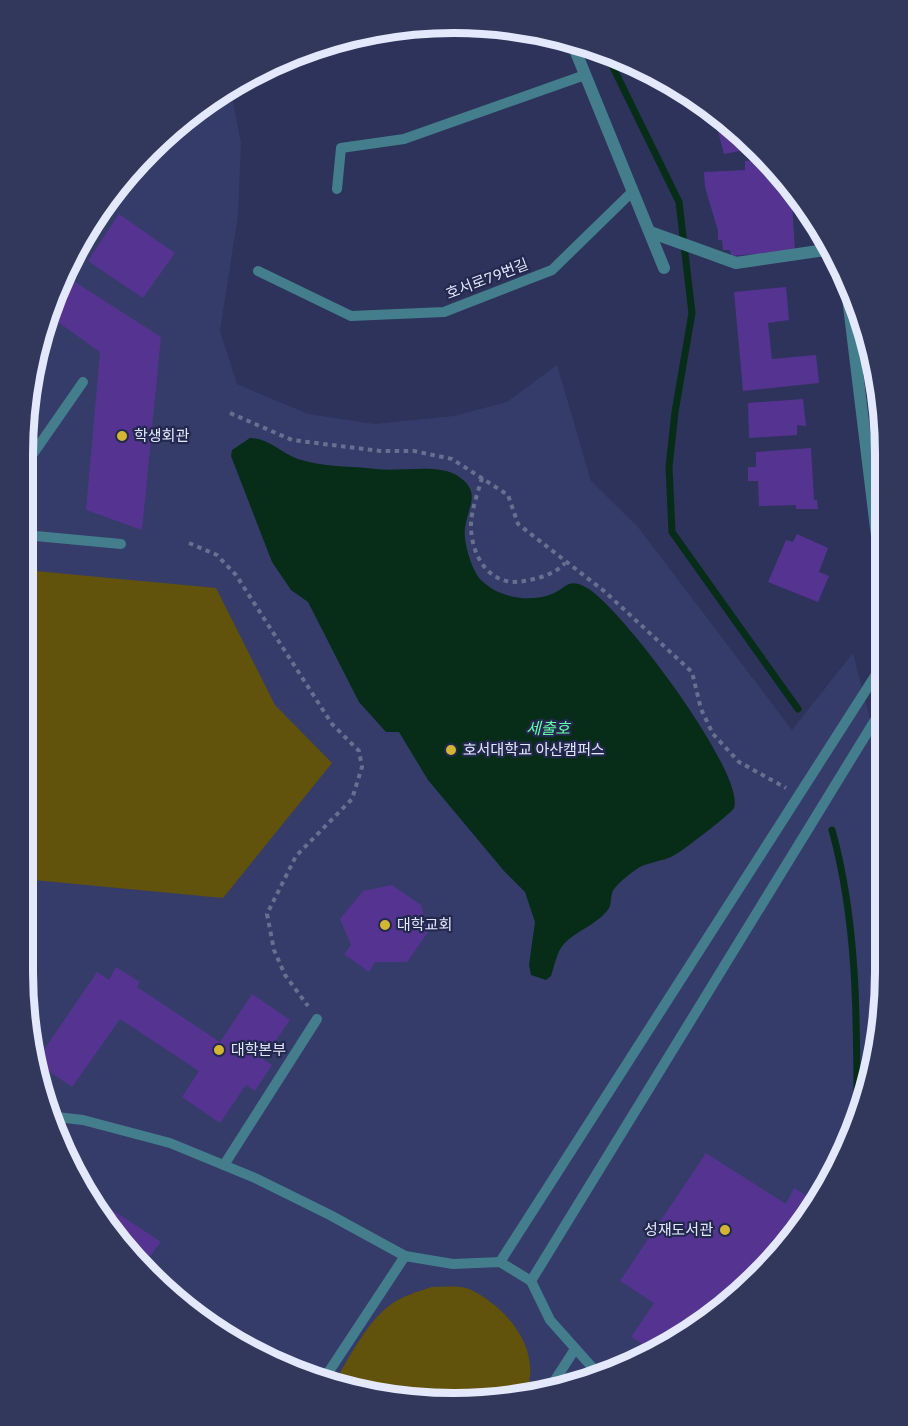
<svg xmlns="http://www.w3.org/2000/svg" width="908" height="1426" viewBox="0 0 908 1426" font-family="'IBM Plex Sans','Noto Sans KR',sans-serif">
	<rect width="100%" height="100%" fill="#2d335a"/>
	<path fill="#353c69" d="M227 90 233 102 241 143 238 215 220 331 237 384 308 414 374 424 454 416 507 402 557 365 591 481 638 527 792 730 853 653 883 770 882 1028 853 1137 779 1256 670 1346 565 1389 426 1403 315 1380 192 1315 95 1212 45 1110 23 972 26 397 55 289 129 170 191 112Z"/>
	<g fill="#61520c">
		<path d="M25 570 216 588 275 705 332 763 223 898 23 879Z"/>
		<path d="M432 1287C443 1287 459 1285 469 1289 506 1306 543 1349 526 1393L426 1403 333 1384C349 1359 365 1324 389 1306 401 1296 417 1292 432 1287Z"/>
	</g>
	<path fill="#072d19" d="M250 438C269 438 281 453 298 459 321 467 352 466 376 469 399 472 439 463 458 476 482 492 468 506 465 528 463 541 471 568 480 579 498 598 529 603 552 594 567 588 568 577 587 588 620 606 746 773 734 808 732 813 680 853 673 856 663 861 650 862 640 867 633 871 619 882 614 889 610 894 612 903 609 908 599 924 575 931 563 945 557 952 554 967 551 976L546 980 531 975 529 965 535 922 525 892 504 871 428 780 399 732H386L359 702 308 602 291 590 272 562 231 456 232 450Z"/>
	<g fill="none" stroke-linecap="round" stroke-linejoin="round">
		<g stroke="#072d19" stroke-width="7">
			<path d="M605 51 679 202 692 313 675 412 669 467 672 532 798 709"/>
			<path d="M832 830C858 924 857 1024 857 1122"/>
		</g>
	</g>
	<g fill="#543490">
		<path d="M722 118 738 129 755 148 724 154 715 120Z"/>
		<path d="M766 159 791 186 795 251 731 256 730 250H723L722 240H718V231L705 187 704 172 745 170V161Z"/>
		<path d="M119 214 175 253 143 298 88 261Z"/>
		<path d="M64 275 161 337 142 530 86 510 100 352 48 315 55 289Z"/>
		<path d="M786 287 789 320 768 323 772 359 816 355 819 383 743 391 734 292Z"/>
		<path d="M803 399 806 426 797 425V435L749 438 748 403Z"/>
		<path d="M811 448 814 500H817L818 509H796V505L759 506 758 481H748V467H756V452Z"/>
		<path d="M797 534 828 548 819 572 829 576 818 602 768 582 786 540 793 542Z"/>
		<path d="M392 885 421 905 428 932 407 962H375L369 972 344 954 351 945 340 919 363 891Z"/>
		<path d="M116 967 140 982 137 987 220 1042 252 994 290 1020 263 1059 272 1065 255 1091 246 1085 220 1123 182 1097 199 1071 120 1019 72 1087 38 1064 37 1060 97 972 109 980Z"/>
		<path d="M706 1153 786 1204 794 1188 814 1200 779 1256 670 1346 655 1352 631 1337 654 1303 620 1281Z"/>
		<path d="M85 1192 161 1242 144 1264 95 1212Z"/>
	</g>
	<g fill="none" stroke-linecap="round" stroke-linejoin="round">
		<g stroke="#696f90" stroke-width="4" stroke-dasharray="4.5 4.5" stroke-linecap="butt">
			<path d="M230 413 292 440 380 451H414L452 459 508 495 518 524 604 591 692 672 701 709 713 734 739 762 786 788"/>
			<path d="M482 478C478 492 472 508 471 523 470 554 489 588 524 581 539 578 554 575 565 563"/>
			<path d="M189 543 217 555 236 575 332 724 359 751 362 767 352 799 296 856 267 914 274 950 285 975 308 1006"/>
		</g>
		<g stroke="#447e8c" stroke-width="10">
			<path d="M337 189 341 148 404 139 585 75"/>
			<path d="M258 271 351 316 444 312 552 270 633 191"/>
			<path d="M26 464 83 382"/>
			<path d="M25 535 121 544"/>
			<path d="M48 1116 83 1120 170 1143 255 1178 330 1215 405 1256 453 1264 500 1262 531 1281 550 1320 599 1375"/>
			<path d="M224 1165 317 1019"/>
			<path d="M500 1262 884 662"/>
			<path d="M531 1281 883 707"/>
			<path d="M322 1382 405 1256"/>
			<path d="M548 1391 575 1349"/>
		</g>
		<g stroke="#447e8c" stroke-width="12">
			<path d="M571 40 664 268"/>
			<path d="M650 232 736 263 832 249"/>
			<path d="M845 273 884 594"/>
		</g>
	</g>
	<g fill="#d4b635" stroke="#23294e" stroke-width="2">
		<circle cx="122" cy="436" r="6"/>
		<circle cx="451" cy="750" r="6"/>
		<circle cx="385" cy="925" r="6"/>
		<circle cx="219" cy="1050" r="6"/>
		<circle cx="725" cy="1230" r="6"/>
	</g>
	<g text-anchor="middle" stroke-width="4.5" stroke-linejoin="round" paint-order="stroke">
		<g font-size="15" fill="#e3e8fc" stroke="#23294e">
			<text transform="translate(487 279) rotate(-21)" y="5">호서로79번길</text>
		</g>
		<g font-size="15" fill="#e3e8fc" stroke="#23294e" text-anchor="start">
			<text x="134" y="441">학생회관</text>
			<text x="463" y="755">호서대학교 아산캠퍼스</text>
			<text x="397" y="930">대학교회</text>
			<text x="231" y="1055">대학본부</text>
			<text x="713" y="1235" text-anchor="end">성재도서관</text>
		</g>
		<g font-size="16" font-style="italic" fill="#67fca7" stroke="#23294e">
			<text x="548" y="734">세출호</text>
		</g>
	</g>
	<path d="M0 0H908V1426H0ZM454 33H454A421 421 0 0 1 875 454V972A421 421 0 0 1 454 1393H454A421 421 0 0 1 33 972V454A421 421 0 0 1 454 33Z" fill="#32385c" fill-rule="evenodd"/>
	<path fill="none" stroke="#e3e8fc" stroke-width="8" d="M454 33H454A421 421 0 0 1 875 454V972A421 421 0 0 1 454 1393H454A421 421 0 0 1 33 972V454A421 421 0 0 1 454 33Z"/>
</svg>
